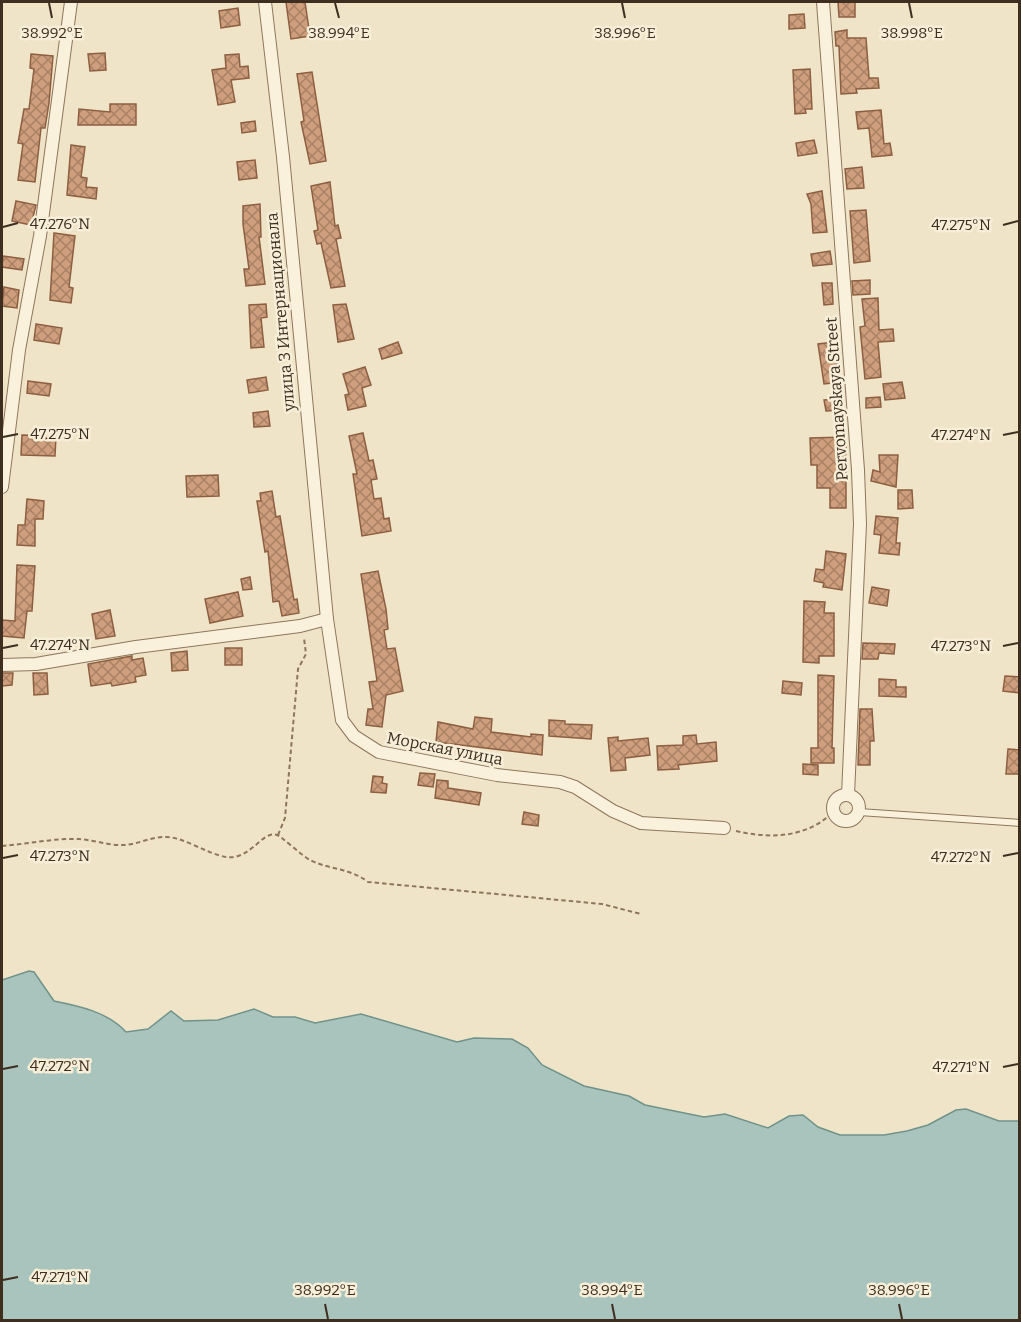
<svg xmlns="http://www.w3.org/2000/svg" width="1021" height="1322" viewBox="0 0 1021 1322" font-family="Bitter,serif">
	<defs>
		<pattern id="building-cross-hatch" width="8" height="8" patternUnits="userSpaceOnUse" patternTransform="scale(1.5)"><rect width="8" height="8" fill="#cf9f7d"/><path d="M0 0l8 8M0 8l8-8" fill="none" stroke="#a98266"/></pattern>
	</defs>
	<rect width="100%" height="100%" fill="#f0e4c8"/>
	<path fill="#a9c4bc" stroke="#6f938a" stroke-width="1.5" d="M29 971 34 972 54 1001C79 1006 108 1012 126 1032L148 1029 171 1011 184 1021 218 1020 254 1009 273 1017H295L315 1023 361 1014 457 1042 474 1038 512 1039 528 1048 542 1065 584 1086 629 1096 645 1105 704 1117 725 1114 768 1128 789 1116 803 1115 818 1127 840 1135H884L907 1131 928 1125 956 1110 966 1109 999 1121H1019V1320H2V980Z"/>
	<g fill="url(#building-cross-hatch)" stroke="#8d5f41" stroke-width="1.5">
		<path d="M286 2H305L310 36 291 39Z"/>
		<path d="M838 2H855V17H839Z"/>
		<path d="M238 8 240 25 221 28 219 11Z"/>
		<path d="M804 14 805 28 789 29V15Z"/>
		<path d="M847 30V38H866L869 78H878L879 88 856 89 857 93 841 94 839 46H836L835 32Z"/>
		<path d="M105 53 106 70 90 71 88 54Z"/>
		<path d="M31 54 53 56 49 103 45 128H41L35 182 18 180 23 144 18 143 24 109H29L34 69 30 68Z"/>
		<path d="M239 54 240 67 248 66 249 78 231 80 235 102 218 105 212 70 226 68 225 55Z"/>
		<path d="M810 69 812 109H805L806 113 795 114 793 70Z"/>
		<path d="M312 72 326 161 310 164 301 122 304 121 297 74Z"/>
		<path d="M110 104H136V125H78L79 109 110 112Z"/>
		<path d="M881 110 884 144 890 143 892 155 872 157 869 128 858 129 856 112Z"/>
		<path d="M255 121 256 131 242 133 241 123Z"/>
		<path d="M814 140 817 153 798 156 796 143Z"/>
		<path d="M71 145 85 147 81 177 87 178 86 187 97 188 96 199 67 195Z"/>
		<path d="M255 160 257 178 239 180 237 162Z"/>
		<path d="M862 167 864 188 847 189 845 169Z"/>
		<path d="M330 182 335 226 338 225 341 238 336 239 345 286 331 288 321 243 317 244 314 231 318 230 311 186Z"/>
		<path d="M822 191 827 232 813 233 811 204 807 194Z"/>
		<path d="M16 201 36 205 31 225 12 221Z"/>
		<path d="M260 204 261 237H259L265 284 246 286 244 269H249L243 224V206Z"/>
		<path d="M866 210 870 261 854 263 850 211Z"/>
		<path d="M54 233 75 236 69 287 73 288 71 303 50 300Z"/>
		<path d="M830 251 832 264 813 266 811 254Z"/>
		<path d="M3 256 24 259 22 270 2 267Z"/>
		<path d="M870 280V294L853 295 852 281Z"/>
		<path d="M822 283H832L833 304 824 305Z"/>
		<path d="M4 287 19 290 17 308 2 306Z"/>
		<path d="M878 298 879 330 893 329 894 341 878 342 881 377 865 379 860 327 865 326 862 299Z"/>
		<path d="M266 304 267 317 261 318 264 347 251 348 249 305Z"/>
		<path d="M346 304 354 339 338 342 333 305Z"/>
		<path d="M36 324 62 328 59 344 34 340Z"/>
		<path d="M398 342 402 353 382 359 379 349Z"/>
		<path d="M834 342 841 382 824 384 818 344Z"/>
		<path d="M365 367 371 385 362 388 366 406 348 410 345 395 349 394 343 374Z"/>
		<path d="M266 377 268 390 249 393 247 380Z"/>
		<path d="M28 381 51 384 49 396 27 393Z"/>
		<path d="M902 382 905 398 885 400 883 384Z"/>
		<path d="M880 397 881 407 866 408V398Z"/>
		<path d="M841 399 842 410 826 411 824 400Z"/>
		<path d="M268 411 270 426 254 427 253 413Z"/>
		<path d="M363 433 369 461 373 460 377 479 371 480 374 499 381 498 384 519 389 518 391 531 362 536 353 474H357L349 436Z"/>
		<path d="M22 435 56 436 55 456 21 455Z"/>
		<path d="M846 437V508H830V488H817V465H811L810 438Z"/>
		<path d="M879 455H898L896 487 871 481 873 470 880 472Z"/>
		<path d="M218 475 219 496 187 497 186 476Z"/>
		<path d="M898 490H912L913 508 898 509Z"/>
		<path d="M272 491 276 517 280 516 294 600 297 599 299 613 282 616 279 601 273 602 268 551 265 552 257 501H261L260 493Z"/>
		<path d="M27 499 44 501 43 519H35V546L17 545 18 525H25Z"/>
		<path d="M876 516 898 518 896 543H900L899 555 879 553 881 535 874 534Z"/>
		<path d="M826 551 846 554 842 590 823 587 824 583 814 581 816 569 824 570Z"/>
		<path d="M17 565 35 566 32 611H27L24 638 2 636V620L15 621Z"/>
		<path d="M378 571 386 609 388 629 384 630 387 649 395 648 403 691 386 695 382 727 366 725 368 709H373L369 682 377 681 361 574Z"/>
		<path d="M250 577 252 589 243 590 241 579Z"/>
		<path d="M872 587 889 590 887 606 869 603Z"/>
		<path d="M238 592 243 616 210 623 205 599Z"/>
		<path d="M804 601 825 602 824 613H834V656H819V663L803 662Z"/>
		<path d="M110 610 115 636 96 639 92 614Z"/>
		<path d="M863 643 895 644 894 654 879 653 878 659H862Z"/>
		<rect x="225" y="648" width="17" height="17"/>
		<path d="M187 651 188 670 172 671 171 653Z"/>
		<path d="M132 656V660L143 658 146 675 135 677 136 682 112 686 111 683 91 686 88 664Z"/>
		<path d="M2 673H13L12 685 2 686Z"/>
		<path d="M33 673H47L48 694 34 695Z"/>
		<path d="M818 675 834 676 832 748H834V763H811V748H818Z"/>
		<path d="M1005 676 1020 677V693L1003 691Z"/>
		<path d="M879 679 896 680V687H906V697L879 696Z"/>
		<path d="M783 681 802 683 801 695 782 693Z"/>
		<path d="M860 709H872L874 741H870V765H858Z"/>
		<path d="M475 717 492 719 491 732 531 737V734L543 735 542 755 436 742 438 722 473 729Z"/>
		<path d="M549 720 565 721V724L592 725 591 739 549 736Z"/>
		<path d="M696 735 697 744 716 742 717 761 678 765 679 769 658 770 657 746 683 745V736Z"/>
		<path d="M618 737V741L648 738 650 755 625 758 626 770 611 771 608 738Z"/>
		<path d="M1008 749 1020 750V774H1006Z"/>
		<path d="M803 764 818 765V775L803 774Z"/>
		<path d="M420 773 435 774 433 787 418 785Z"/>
		<path d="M373 776 383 777 382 783 387 784 386 793 371 792Z"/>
		<path d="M437 780 448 781V788L481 793 479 805 435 798Z"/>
		<path d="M524 812 539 815 538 826 522 824Z"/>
	</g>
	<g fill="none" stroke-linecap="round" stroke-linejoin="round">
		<defs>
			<path id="service" d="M859 812 1020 823"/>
			<g id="minor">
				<path d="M265 2 283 157 327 619"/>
				<path d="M823 2 858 470 860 524 848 795"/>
				<path d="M2 487 19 350 40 236 71 2"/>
				<path d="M2 665 36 664 136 647 300 626 327 619 342 720 354 736 379 752 497 775 560 782 575 787 613 811 641 823 724 828"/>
				<circle cx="846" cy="808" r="13"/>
			</g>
		</defs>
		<use href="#service" stroke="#8d765c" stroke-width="8"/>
		<use href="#minor" stroke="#8d765c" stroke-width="14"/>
		<g stroke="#8d765c" stroke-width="2" stroke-dasharray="4.5 3" stroke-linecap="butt">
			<path d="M736 831C770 839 807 838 833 812"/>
			<path d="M278 835 285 818 298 669 306 654 304 638"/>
			<path d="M2 846C27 844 54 838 79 839 94 840 110 846 125 845 138 844 151 837 165 837 182 836 207 854 226 857 250 861 262 830 277 835 281 836 301 855 310 860 330 870 350 868 368 882L602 904 641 914"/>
		</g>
		<use href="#service" stroke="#faf1dc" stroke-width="6"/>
		<use href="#minor" stroke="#faf1dc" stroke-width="12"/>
	</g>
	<path fill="none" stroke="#3d2e20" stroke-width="2" d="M49 3 52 18M335 3 339 18M622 3 625 18M909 3 912 18M1003 225 1018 221M3 227 18 223M1003 435 1018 432M3 437 18 434M1003 646 1018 643M3 648 18 645M1003 856 1018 853M3 858 18 855M1003 1067 1018 1064M3 1069 18 1066M3 1280 18 1277M325 1304 328 1319M612 1304 615 1319M899 1304 902 1319"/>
	<g text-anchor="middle" stroke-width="5" stroke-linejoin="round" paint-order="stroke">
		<g font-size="16" fill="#3d2e20" stroke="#f7eed8">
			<text transform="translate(280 312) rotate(-95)" y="6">улица 3 Интернационала</text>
			<text transform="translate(836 399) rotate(-94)" y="6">Pervomayskaya Street</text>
			<text transform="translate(445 748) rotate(11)" y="6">Морская улица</text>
		</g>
	</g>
	<g font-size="15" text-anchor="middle" fill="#3d2e20" stroke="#f7eed8" stroke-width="5" stroke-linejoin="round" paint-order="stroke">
		<text x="52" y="38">38.992°E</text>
		<text x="339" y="38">38.994°E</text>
		<text x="625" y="38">38.996°E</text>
		<text x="912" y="38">38.998°E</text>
		<text x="60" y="229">47.276°N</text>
		<text x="961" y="230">47.275°N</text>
		<text x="60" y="439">47.275°N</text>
		<text x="961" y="440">47.274°N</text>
		<text x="60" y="650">47.274°N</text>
		<text x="961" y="651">47.273°N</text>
		<text x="60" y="861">47.273°N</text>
		<text x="961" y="862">47.272°N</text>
		<text x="60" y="1071">47.272°N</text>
		<text x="961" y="1072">47.271°N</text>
		<text x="60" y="1282">47.271°N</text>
		<text x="325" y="1295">38.992°E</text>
		<text x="612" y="1295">38.994°E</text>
		<text x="899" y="1295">38.996°E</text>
	</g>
	<rect width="1021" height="1322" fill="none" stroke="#3d2e20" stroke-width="6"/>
</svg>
